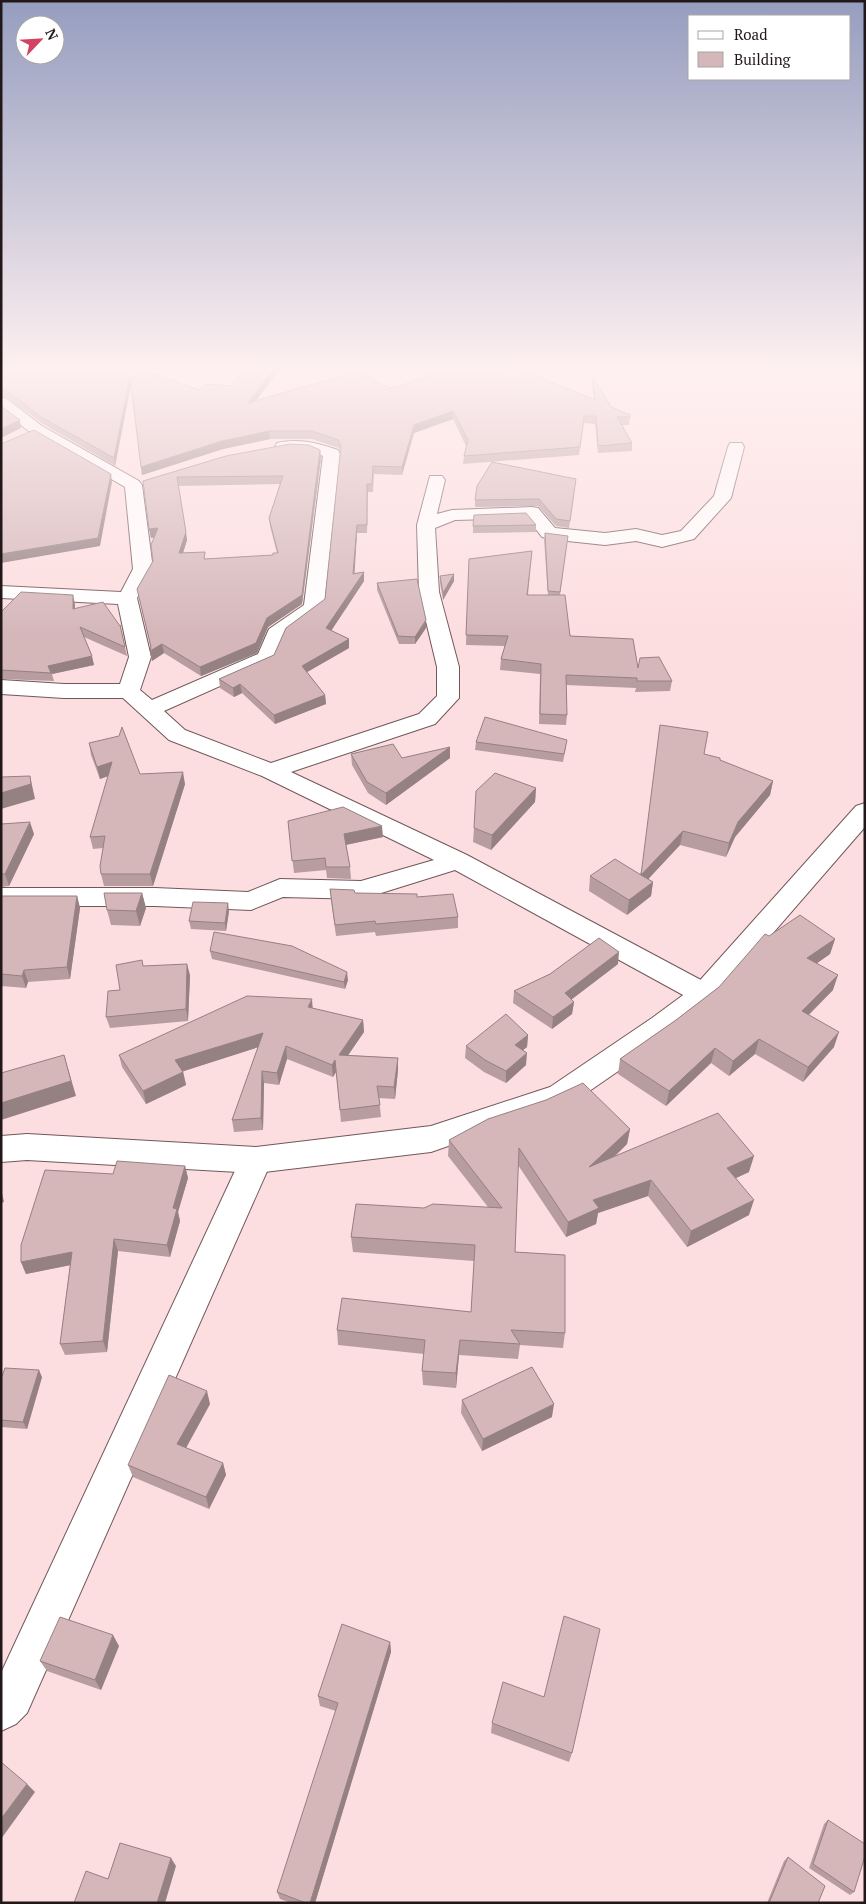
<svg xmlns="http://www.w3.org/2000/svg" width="866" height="1904" viewBox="0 0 866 1904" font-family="'PT Serif',serif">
	<rect width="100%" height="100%" fill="#fddee0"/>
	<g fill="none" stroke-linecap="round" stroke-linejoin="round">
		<defs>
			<g id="minor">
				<path d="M1 397 7 399 42 426 139 481 142 485 153 569 137 598 151 657 140 690 152 700 258 654 269 629 304 605 323 456C305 449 294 455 277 451L275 447 277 443C299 438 318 443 338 450L340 454 324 607 285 636 274 662 164 711 185 730 271 763 419 714 437 696V667L419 592 417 525 430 476H442L445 480 437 514 452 510 532 507 538 508 555 528 605 533 636 529 662 535 681 531 714 496 728 447 730 443H742L744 447 731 498 694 539 662 547 636 541 605 545 549 539 542 537 527 518 455 520 435 528 439 592 459 667V698L435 724 291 772 467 855 714 987 718 994 714 1001 704 1004 694 1001 455 870 362 899 283 897 251 910 155 906H1V888H155L248 892 280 879 361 881 434 860 262 776 169 740 123 698H64L1 694V680L64 684H120L129 657 118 604 1 598V586L121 592 133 569 125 487 30 432 1 410Z"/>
				<path d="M256 1147 267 1151 272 1160 27 1713 16 1724 1 1731V1673L240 1160 245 1151Z"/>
			</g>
			<path id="secondary" d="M865 803V827L714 1001 672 1034 572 1103 431 1152 256 1173 27 1160 1 1162V1136L27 1134 256 1147 431 1126 550 1087 652 1018 694 987 856 806Z"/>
		</defs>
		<use href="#minor" stroke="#71575a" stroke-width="2"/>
		<use href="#secondary" stroke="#71575a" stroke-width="2"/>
		<use href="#minor" fill="#fff" fill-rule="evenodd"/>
		<use href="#secondary" fill="#fff" fill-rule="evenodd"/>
	</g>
	<g fill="#b79da0" fill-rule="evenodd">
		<path d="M1 367 200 390 231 386 247 367H281L256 400 398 387 458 372 594 400 592 385 593 377 611 407 630 415 629 425H622L632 443V451L598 453 595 424 584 423 579 455 463 464 464 456 466 446 453 419 414 433 402 475 374 474 373 492H368L367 533H357L354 573 364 572V581L331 631 349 639V648L307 672 325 695 326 704 275 724 242 693 234 697 220 688 219 679 274 655 325 599 341 452 339 448 312 439H270L223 449 142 475 131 385 115 466 43 424 8 398 1 395Z"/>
		<path d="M320 450 321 458 302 604 268 627 257 653 201 676 164 653 152 661 150 651 151 648 137 589 153 561 154 537 151 538 143 481ZM280 484 269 518 270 526 277 553 273 555 206 559 183 553 187 540 178 486Z"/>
		<path d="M575 485 569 528 556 526 538 506 475 507V500Z"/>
		<path d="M536 525V532L473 533V526Z"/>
		<path d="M545 533 568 536 560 595 570 636 638 668 672 681 670 691 635 692 636 688 566 685 567 715 566 725 539 724 540 674 500 670 501 659 505 646 466 645 469 559 532 551 528 595H548L544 540Z"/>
		<path d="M440 576 454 581 443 600 440 583Z"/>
		<path d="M377 583 426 620V628L415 644H399L377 590Z"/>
		<path d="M75 604V609L120 626V625L127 656 84 637 94 665 52 674 54 681 1 679V612Z"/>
		<path d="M476 742 566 747 563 762 475 750Z"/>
		<path d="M89 743 140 774 185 784 153 886H104L101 874 103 848 93 849 90 837 108 776 100 779 91 755Z"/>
		<path d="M351 754 402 758H450L386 805 368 793 352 765Z"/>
		<path d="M704 754 773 781 770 795 735 837 726 857 680 845 648 879 653 882 651 896 627 915 589 891 590 876 640 874Z"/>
		<path d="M536 788 535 802 491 850 473 842 474 828Z"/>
		<path d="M288 821 383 837 346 845 350 867 351 879 327 878 326 870 294 873Z"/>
		<path d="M1 824 34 834 9 886 1 887Z"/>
		<path d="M330 889 355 893 417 897 458 917V928L376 936 375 932 336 936 331 900Z"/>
		<path d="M142 893 146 908 140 926 111 925 107 910Z"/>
		<path d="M1 896H77L80 908 70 979 28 982 26 988 1 986Z"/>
		<path d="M229 911 226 931 191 929 189 921Z"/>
		<path d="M769 936 835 939 830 954 817 963 833 990 809 1015 834 1047 803 1082 755 1054 729 1076 711 1063 666 1106 618 1074 620 1059 676 1020 719 987Z"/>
		<path d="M210 951 348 980 345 989 212 959Z"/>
		<path d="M618 964 571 1000 574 1002 572 1014 552 1029 513 1003 514 991 550 974Z"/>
		<path d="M190 975 188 1021 110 1028 106 1017 120 990Z"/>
		<path d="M312 1008 363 1020 364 1032 348 1055 398 1058V1070L395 1099 379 1098 381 1117 341 1122 336 1072 333 1077 287 1059 279 1085 264 1083 263 1130 234 1132 232 1120 258 1047 183 1071 186 1085 146 1104 122 1067 119 1055Z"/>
		<path d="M528 1035 527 1047 523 1050 526 1065 506 1083 484 1072 465 1058 466 1046Z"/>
		<path d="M630 1129 627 1144 614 1157 749 1172 736 1178 749 1215 687 1247 648 1196 598 1213 596 1224 566 1237 518 1165 515 1252 565 1333 563 1348 520 1345 518 1359 459 1355 456 1388 423 1385 422 1371 424 1354 338 1345 337 1330 471 1312 474 1261 353 1252 351 1237 424 1208 488 1207 448 1156 449 1140Z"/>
		<path d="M185 1166 188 1178 178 1212 180 1221 170 1257 118 1251 107 1352 65 1355 60 1344 70 1265 26 1274 21 1262 113 1174Z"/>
		<path d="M42 1377 27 1429 1 1427V1379Z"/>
		<path d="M462 1400 552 1417 482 1451 461 1413Z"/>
		<path d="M210 1404 186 1448 223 1463 226 1475 209 1509 133 1477 128 1465Z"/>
		<path d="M390 1642 391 1652 315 1903H291L280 1899 277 1892 336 1711 320 1706 318 1696Z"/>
		<path d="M119 1646 101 1690 47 1671 40 1661Z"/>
		<path d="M492 1723 572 1753 569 1762 491 1733Z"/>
		<path d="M828 1820 854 1892 850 1895 809 1868 824 1824Z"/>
		<path d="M788 1857 818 1903H767L784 1861Z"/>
	</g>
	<g fill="#958082">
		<path d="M275 367H281L249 410 248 403Z"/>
		<path d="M130 376 131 384 115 466 114 458Z"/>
		<path d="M453 411V419L414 433 402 475V467L414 425Z"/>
		<path d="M20 420 21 428 1 438V429Z"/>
		<path d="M269 431 270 439 223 449 142 475 141 467 222 441Z"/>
		<path d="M320 450 321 458 302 604 268 627 257 653 201 676 200 667 256 643Z"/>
		<path d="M111 474 112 482 100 546 1 563V554Z"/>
		<path d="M357 525V533L354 582 353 574Z"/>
		<path d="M158 528 159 537 151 538 149 529Z"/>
		<path d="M186 532 187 540 180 562 179 553Z"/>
		<path d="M364 572V581L327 637 326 628Z"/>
		<path d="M454 574V581L443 600V593Z"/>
		<path d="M73 595 75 604V618L73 609Z"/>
		<path d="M426 620V628L415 644V637Z"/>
		<path d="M349 639V648L302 675V666Z"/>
		<path d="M162 644 164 653 152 661 150 651Z"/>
		<path d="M92 656 94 665 52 674 48 666Z"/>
		<path d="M240 684 242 693 234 697 233 688Z"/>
		<path d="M325 695 326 704 275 724 274 715Z"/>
		<path d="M450 747V758L386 805V793Z"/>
		<path d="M112 762 114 774 100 779 97 767Z"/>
		<path d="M183 772 185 784 153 886 150 874Z"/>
		<path d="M30 776 35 799 1 809V793Z"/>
		<path d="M773 781 770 795 735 837 726 857 729 843 738 822Z"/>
		<path d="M536 788 535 802 491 850 492 835Z"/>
		<path d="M30 822 34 834 9 886 5 874Z"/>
		<path d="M382 826 383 837 345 845 344 834Z"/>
		<path d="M683 831 680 845 639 889 641 875Z"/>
		<path d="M653 882 651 896 627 915 629 900Z"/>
		<path d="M142 893 146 908 140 926 136 911Z"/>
		<path d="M77 896 80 908 70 979 67 967Z"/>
		<path d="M228 903 229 911 226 931 225 923Z"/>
		<path d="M835 939 830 954 803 973 807 958Z"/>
		<path d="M619 952 618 964 564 1005 565 993Z"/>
		<path d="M187 964 190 975 188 1021 186 1009Z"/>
		<path d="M24 970 28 982 26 988 22 976Z"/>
		<path d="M347 972 348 980 345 989 344 982Z"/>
		<path d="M838 975 833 990 797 1026 802 1011Z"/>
		<path d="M312 999 313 1012 308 1007Z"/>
		<path d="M574 1002 572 1014 552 1029 553 1017Z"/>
		<path d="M363 1020 364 1032 340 1067 339 1055Z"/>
		<path d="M839 1032 834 1047 803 1082 808 1067Z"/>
		<path d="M263 1033 265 1045 178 1073 175 1060Z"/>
		<path d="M528 1035 527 1047 514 1057 515 1045Z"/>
		<path d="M759 1039 755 1054 729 1076 733 1061Z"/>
		<path d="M286 1046 287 1059 279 1085 277 1073Z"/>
		<path d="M715 1048 711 1063 666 1106 669 1091Z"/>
		<path d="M527 1053 526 1065 506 1083V1071Z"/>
		<path d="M64 1055 76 1096 1 1120V1103Z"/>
		<path d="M398 1058V1070L395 1099 394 1087Z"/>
		<path d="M335 1060 336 1072 333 1077 332 1065Z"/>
		<path d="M262 1071 264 1083 263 1130 261 1118Z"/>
		<path d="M183 1072 186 1085 146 1104 143 1091Z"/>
		<path d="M630 1129 627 1144 587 1183 589 1167Z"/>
		<path d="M754 1156 749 1172 723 1184 727 1168Z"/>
		<path d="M185 1166 188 1178 178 1212 180 1221 170 1257 167 1245 173 1208Z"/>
		<path d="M651 1180 648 1196 598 1213 596 1224 566 1237 568 1222 593 1200Z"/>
		<path d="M1 1189 4 1202 1 1203Z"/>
		<path d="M754 1200 749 1215 687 1247 691 1231Z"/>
		<path d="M114 1239 118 1251 107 1352 103 1341Z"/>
		<path d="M72 1252 76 1264 26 1274 21 1262Z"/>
		<path d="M460 1340 459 1355 456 1388V1373Z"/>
		<path d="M39 1370 42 1377 27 1429 23 1422Z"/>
		<path d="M207 1391 210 1404 181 1457 177 1444Z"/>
		<path d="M554 1404 552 1417 482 1451 483 1439Z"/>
		<path d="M223 1463 226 1475 209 1509 206 1497Z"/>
		<path d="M113 1635 119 1646 101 1690 95 1680Z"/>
		<path d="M390 1642 391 1652 315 1903H310Z"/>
		<path d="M27 1784 35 1792 1 1839V1819Z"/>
		<path d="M171 1858 176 1866 165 1903H157Z"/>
	</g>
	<g fill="#d5b7ba" stroke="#958082" fill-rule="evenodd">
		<path d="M1 367H126L159 376 200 390 206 384 231 386 247 367H275L248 403 359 371 389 388 398 387 447 368 458 372 466 367H511L524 371 595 400 593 377 611 407 630 415V417H617L632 443 598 446 596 416H584L580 447 464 456 468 440 453 411 414 425 402 467 373 466 372 484H367V525H357L353 574 364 572 326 628 349 639 302 666 325 695 274 715 240 684 233 688 219 679 274 655 286 628 325 599 341 446 338 440 312 431H269L222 441 141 467 130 376 114 458 41 417 6 390 1 388Z"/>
		<path d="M1 406 20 420 1 429Z"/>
		<path d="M34 430 111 474 98 538 1 554V444Z"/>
		<path d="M290 444 309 445 320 450 302 595 267 618 256 643 200 667 162 644 150 651 151 647 137 589 153 561 151 545 158 528 149 529 143 481 226 456ZM283 476 269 518 278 553H273V555L204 559 205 552 179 553 186 532 177 477Z"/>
		<path d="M492 462 576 479 570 521 556 519 539 499 475 500 477 486Z"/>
		<path d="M526 513 536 525 473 526 474 515Z"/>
		<path d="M545 533 568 536 560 592 548 591Z"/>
		<path d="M532 551 527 595H565L570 636 633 639 638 668 640 658 659 657 672 681H637V678L566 675 567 715 540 714 541 664 501 659 508 636 466 635 469 559Z"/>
		<path d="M454 574 443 593 440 576Z"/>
		<path d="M417 579 426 620 415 637 398 636 377 583Z"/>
		<path d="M21 592 73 595V609L103 602 120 626V625L125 647 80 627 92 656 48 666 51 673 1 670V612Z"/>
		<path d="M485 717 567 740 564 754 476 742Z"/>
		<path d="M660 725 708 732 704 754 720 758V760L773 781 738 822 729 843 683 831 641 875 653 882 629 900 590 876 615 859 641 875Z"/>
		<path d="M122 727 140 774 183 772 150 874H101L100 866 105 836 90 837 112 762 97 767 89 743 119 736Z"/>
		<path d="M393 744 402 758 450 747 386 793 367 782 351 754Z"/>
		<path d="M495 773 536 788 492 835 474 828 476 791Z"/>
		<path d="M30 776 31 784 1 793V777Z"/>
		<path d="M343 807 382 826 344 834 350 867H326L325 858 292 861 288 821Z"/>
		<path d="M30 822 5 874H1V824Z"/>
		<path d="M330 889 354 890 355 893 417 894V897L453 894 458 917 376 924 375 921 335 925Z"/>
		<path d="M104 893H142L136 911 107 910Z"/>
		<path d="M1 896H77L67 967 24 970 22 976 1 974Z"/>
		<path d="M193 902 228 903 225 923 189 921Z"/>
		<path d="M800 915 835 939 807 958 838 975 802 1011 839 1032 808 1067 759 1039 733 1061 715 1048 669 1091 620 1059 676 1020 719 987 765 934 769 936Z"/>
		<path d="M214 932 292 946 347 972 344 982 210 951Z"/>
		<path d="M599 938 619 952 565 993 574 1002 553 1017 514 991 550 974Z"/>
		<path d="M142 960 143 966 187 964 186 1009 106 1017 108 991 120 990 116 965Z"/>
		<path d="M247 996 312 999 308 1007 363 1020 339 1055 398 1058 394 1087 377 1086 380 1105 340 1110 335 1060 332 1065 286 1046 277 1073 262 1071 261 1118 232 1120 263 1033 175 1060 183 1072 143 1091 119 1055Z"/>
		<path d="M506 1014 528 1035 515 1045 527 1053 506 1071 485 1060 466 1046Z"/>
		<path d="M64 1055 71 1081 1 1103V1073Z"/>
		<path d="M583 1083 630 1129 589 1167 718 1113 754 1156 727 1168 754 1200 691 1231 651 1180 593 1200 599 1208 568 1222 519 1148 515 1252 565 1255V1333L511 1330 520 1344 460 1340 456 1373 422 1371 425 1340 337 1330 342 1298 471 1312 475 1245 351 1237 356 1204 424 1208 433 1204 502 1208 449 1140 488 1119 546 1100Z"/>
		<path d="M117 1161 185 1166 173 1208 177 1209 167 1245 114 1239 103 1341 60 1344 72 1252 21 1262V1245L45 1170 113 1174Z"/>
		<path d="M532 1367 554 1404 483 1439 462 1400Z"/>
		<path d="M5 1368 39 1370 23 1422 1 1420V1379Z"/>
		<path d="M169 1375 207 1391 177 1444 223 1463 206 1497 128 1465Z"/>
		<path d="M564 1616 600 1629 572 1753 492 1723 503 1682 544 1697Z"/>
		<path d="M60 1617 113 1635 95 1680 40 1661Z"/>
		<path d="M342 1624 390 1642 310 1903H306L277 1892 338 1703 318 1696Z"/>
		<path d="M1 1762 27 1784 1 1819Z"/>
		<path d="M828 1820 865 1844V1856L854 1892 813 1864Z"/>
		<path d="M120 1843 171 1858 157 1903H74L86 1871 108 1879Z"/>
		<path d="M788 1857 825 1886 818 1903H769Z"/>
	</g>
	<linearGradient id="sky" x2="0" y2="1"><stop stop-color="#959dbf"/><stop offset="0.58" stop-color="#fef0f1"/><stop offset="1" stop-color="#fef0f1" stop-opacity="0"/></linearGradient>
	<rect width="866" height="634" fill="url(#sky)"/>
	<rect width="866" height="1904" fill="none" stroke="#221819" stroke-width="5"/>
	<rect x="688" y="15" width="162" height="65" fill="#ffffff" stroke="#a7a3a3"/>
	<rect x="698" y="31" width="25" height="8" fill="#ffffff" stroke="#a7a3a3"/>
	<text x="734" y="40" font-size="15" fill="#221819">Road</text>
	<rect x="698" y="52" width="25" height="15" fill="#d5b7ba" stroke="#a7a3a3"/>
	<text x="734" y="65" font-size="15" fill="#221819">Building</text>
	<g transform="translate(40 40) rotate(65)"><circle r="24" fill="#ffffff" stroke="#a7a3a3"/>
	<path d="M0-4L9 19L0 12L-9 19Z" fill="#d34361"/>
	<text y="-8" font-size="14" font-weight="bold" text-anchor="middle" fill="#221819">N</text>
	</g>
</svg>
